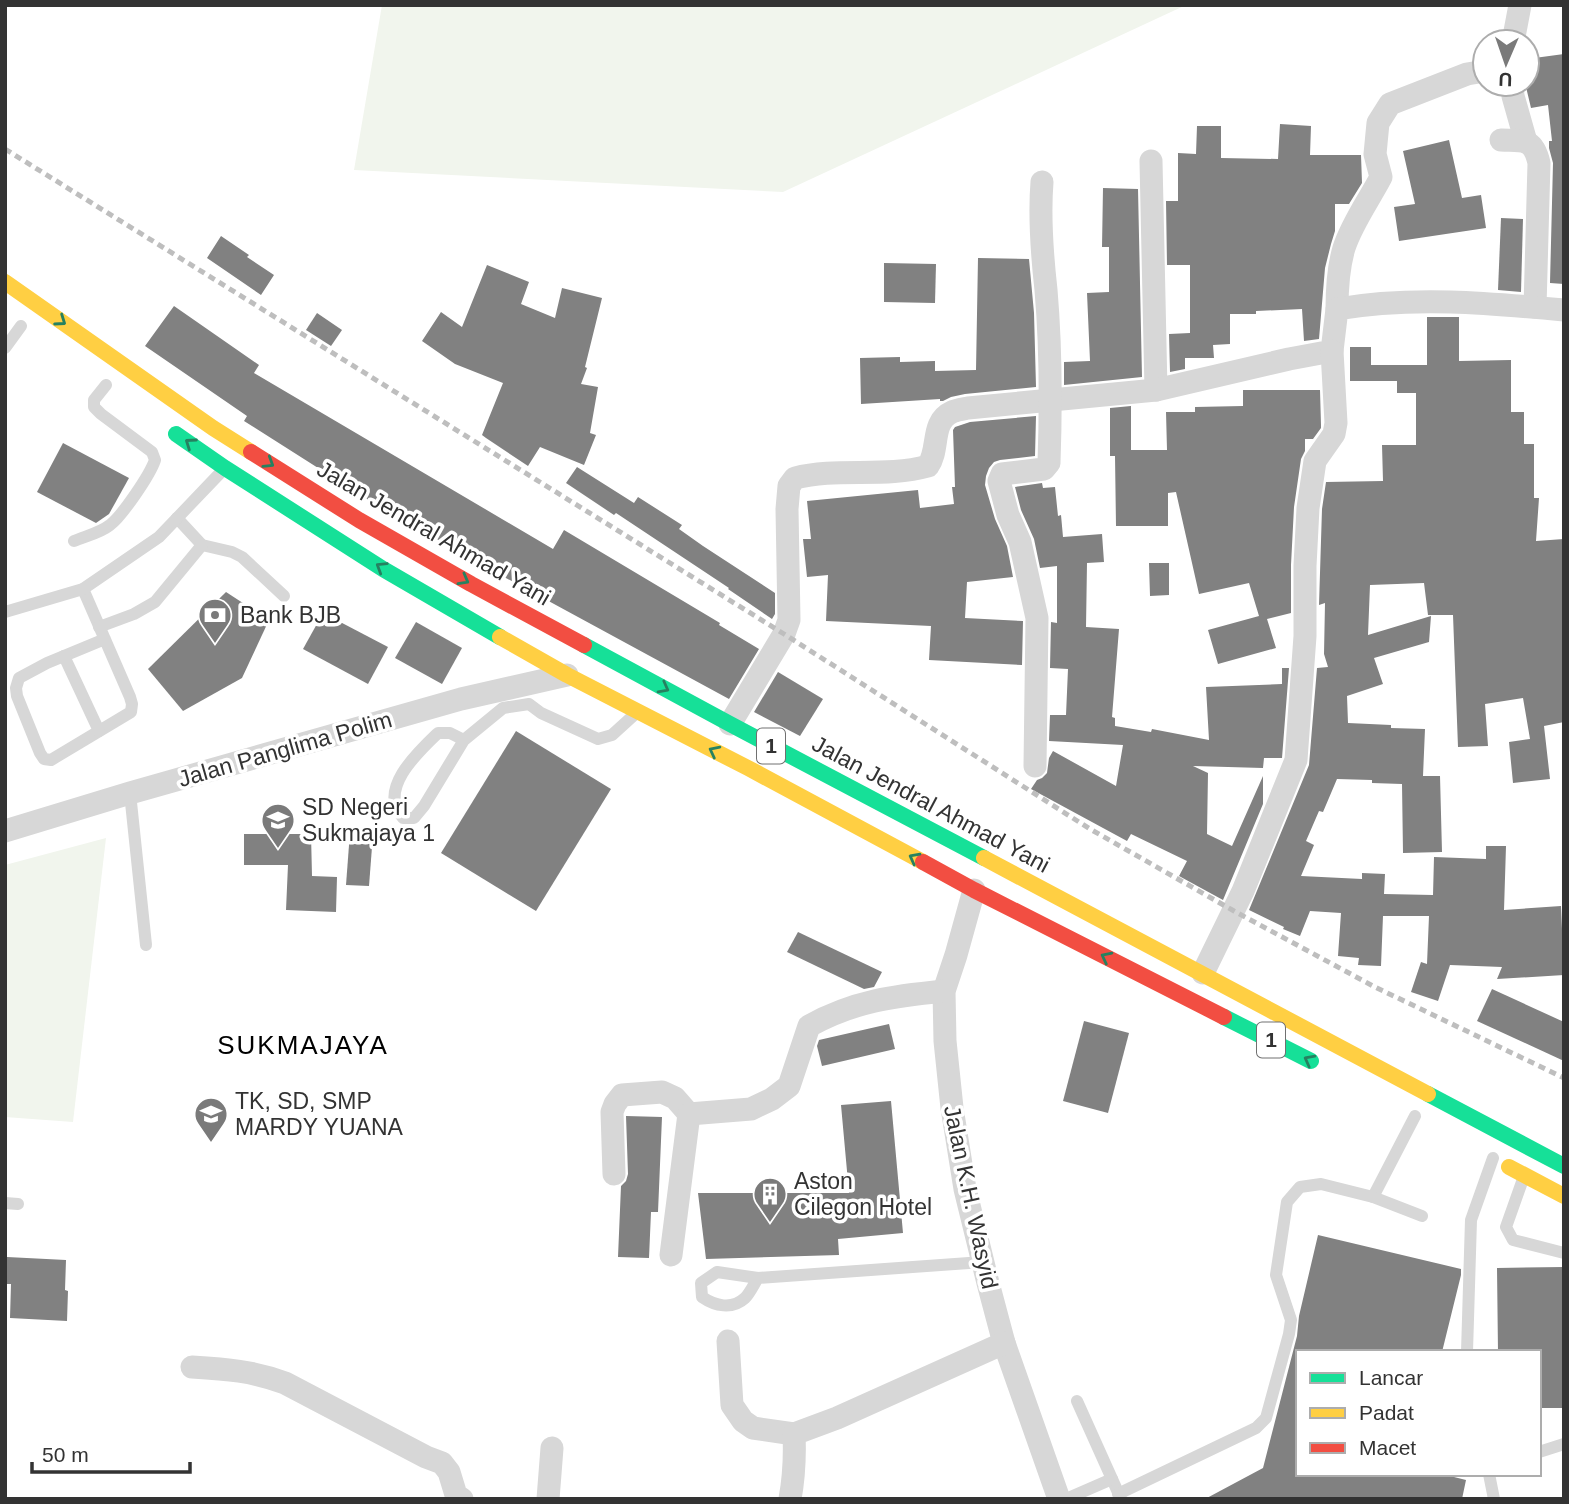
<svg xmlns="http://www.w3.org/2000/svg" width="1569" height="1504" viewBox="0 0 1569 1504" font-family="Helvetica,sans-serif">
	<rect width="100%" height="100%" fill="#fff"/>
	<g fill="#f1f5ed">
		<path d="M382 5H1186L783 192 354 170Z"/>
		<path d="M106 838 73 1122 5 1117V865Z"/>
	</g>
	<g fill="#818181">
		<path d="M1564 54V284L1550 283 1553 163 1549 148V141H1552L1548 105 1531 108 1526 87 1527 59Z"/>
		<path d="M1280 124 1311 126 1310 155H1361L1362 183 1349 204H1335V231L1331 244 1325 268 1319 339 1304 341 1302 309 1256 311V314H1230V344L1213 345 1214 358H1185V369L1170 372 1169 334 1190 333V265H1167L1166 201H1178V153L1196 154 1197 126H1221V158L1278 159Z"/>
		<path d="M1449 140 1462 198 1481 195 1486 228 1399 241 1394 207 1415 204 1403 151Z"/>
		<path d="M1103 188 1138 189 1142 377 1064 385V362L1090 361 1087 293 1109 292V247H1102Z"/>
		<path d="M1501 218 1523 219 1521 292 1498 290Z"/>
		<path d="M221 236 249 255 247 257 274 275 261 295 207 258Z"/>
		<path d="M978 258 1029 259 1034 313 1036 387 965 394 951 397 943 401H940V399L861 404 860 358 900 357V362L935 361V371L976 370Z"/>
		<path d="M884 263 936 264 935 303 884 302Z"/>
		<path d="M487 265 529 282 521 304 555 318 562 288 602 298 585 367 587 368 581 384 598 387 590 433 596 435 584 465 540 447 528 466 486 438 482 435 503 383 455 364 422 341 441 312 462 327Z"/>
		<path d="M174 306 259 365 254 373 553 549 564 530 720 623 719 625 759 649 729 699 482 565 370 501 244 421 247 416 145 346Z"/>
		<path d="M317 313 342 330 331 346 306 330Z"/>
		<path d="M1427 317H1459V361L1511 360V412H1524V444H1534V498H1539L1536 541 1564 539V722L1544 726 1550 779 1513 783 1509 742 1530 739 1523 698 1485 704 1488 746 1458 747 1453 615H1428L1424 583 1370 585 1368 635 1431 616 1429 642 1374 658 1383 684 1347 696 1348 723 1391 725V728L1425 729 1423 776H1440L1442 852 1403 853 1402 784 1372 783V780L1337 779 1323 812 1319 811 1306 841 1314 845 1301 876 1362 879V873L1385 874 1384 894 1433 895 1434 857 1486 859V846H1506L1504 910 1561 906 1564 975 1497 979 1502 967 1450 965 1438 1001 1411 992 1421 962 1427 964 1429 916H1383L1381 966 1358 965 1359 958 1338 956 1341 913 1310 911 1300 936 1283 929 1284 927 1249 910 1309 765 1317 668 1328 667 1324 654 1325 603 1319 605 1322 509 1326 482 1383 481 1382 445H1416V393H1397V381H1350V347H1371V365H1427Z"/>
		<path d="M1243 390H1320L1321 425V428L1313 439H1305V451L1301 459 1294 507 1291 565V613L1267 619 1276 648 1218 664 1208 630 1259 616 1249 583 1199 594 1176 492 1168 493V526H1116L1115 456H1110V408L1131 406V450H1167L1166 412H1195V407L1243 406Z"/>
		<path d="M1036 416 1035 456 1000 460 994 462 989 468 986 476 985 485 995 519 1007 546 1013 577 967 582 965 618 1023 621 1022 665 929 660 931 626 826 621 828 575 807 577 803 539H811L807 501 918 490 920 508 954 504 952 487H955L953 430 955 427 970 422Z"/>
		<path d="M63 443 129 478 109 514 96 523 37 492Z"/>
		<path d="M577 467 634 503 638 497 682 525 679 529 703 546 775 593V614L772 619 728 589 729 588 616 513 614 515 566 483Z"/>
		<path d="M1042 483 1043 488 1055 487 1058 516 1061 515 1063 537 1102 534 1104 562 1087 563 1086 627 1119 629 1112 717 1115 718V726L1151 732 1152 729 1209 740 1206 687 1282 684V668H1289L1282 758H1264L1263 768 1193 766 1208 773 1207 834 1232 846 1263 776V804L1223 900 1179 876 1187 861 1131 834 1127 841 1031 789 1037 780 1042 778 1047 773 1049 758 1053 751 1116 786 1123 745 1049 741 1050 715H1066L1068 669 1050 668 1051 622 1057 623V566L1040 568 1034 539 1021 510 1015 487Z"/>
		<path d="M1149 563H1169V595L1150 596Z"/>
		<path d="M226 592 269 620 242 678 183 711 148 669Z"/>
		<path d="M323 613 388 647 368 684 303 649Z"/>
		<path d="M416 622 462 648 442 684 395 658Z"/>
		<path d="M778 672 823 699 800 736 754 712Z"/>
		<path d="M516 731 611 789 536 911 441 853Z"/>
		<path d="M350 832 373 834 369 886 346 885Z"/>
		<path d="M244 834H311L312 876 337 877 336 912 286 910 288 865H244Z"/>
		<path d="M798 932 882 972 874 987 864 989 787 952Z"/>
		<path d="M1492 989 1564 1022V1061L1477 1021Z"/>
		<path d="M1084 1021 1129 1033 1108 1113 1063 1101Z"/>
		<path d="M889 1024 895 1049 822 1066 817 1046 819 1040Z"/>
		<path d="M891 1101 903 1233 838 1239 839 1255 706 1259 698 1193H849L841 1105Z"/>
		<path d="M626 1116 662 1117 658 1212H651L649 1258 618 1257 621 1186 626 1181 628 1174Z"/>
		<path d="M1318 1235 1461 1269V1275L1442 1352H1298V1474H1442L1466 1480 1462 1499H1205L1263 1468 1297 1336 1299 1316Z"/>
		<path d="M7 1257 66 1260 65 1290 68 1291 67 1321 10 1318 11 1284H6Z"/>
		<path d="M1564 1267V1408H1539V1352H1498L1497 1268Z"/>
	</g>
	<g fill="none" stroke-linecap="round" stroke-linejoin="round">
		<g stroke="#d7d7d7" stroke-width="12">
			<path d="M5 348 21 326"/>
			<path d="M177 518 202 545 232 552 242 557 284 596"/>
			<path d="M74 541C86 536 100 533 110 525 122 516 150 475 155 460L152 452 101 414 94 407V400L106 385"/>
			<path d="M83 589 130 697 132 704 131 712 51 760 44 759 40 753 17 696 16 688 19 678 47 663 105 639"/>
			<path d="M5 612 83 589 159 537 223 470"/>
			<path d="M99 627 134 614 155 602 202 545"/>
			<path d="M64 656 99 731"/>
			<path d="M464 740 450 733H438C417 753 377 790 403 818H414L424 806 464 740 503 708 529 704 541 713 598 739 612 735 634 715"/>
			<path d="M130 793 146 945"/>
			<path d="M1523 1179 1506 1227 1513 1240 1564 1253"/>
			<path d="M1373 1197 1415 1116"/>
			<path d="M5 1203 18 1204"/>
			<path d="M758 1278C754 1284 750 1293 745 1298 732 1310 715 1306 702 1297L701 1283 717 1272 758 1278 983 1262"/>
			<path d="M1467 1352 1471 1220 1493 1158"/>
			<path d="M1077 1401 1121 1499"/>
			<path d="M1539 1452 1564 1444"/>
			<path d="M1489 1474 1494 1499"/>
			<path d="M1118 1494 1256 1428 1266 1418 1289 1334 1291 1320 1276 1275 1287 1202 1300 1187 1321 1184 1373 1197 1422 1216"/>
			<path d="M1066 1499 1112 1479"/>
		</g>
		<g stroke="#d7d7d7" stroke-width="23">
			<path d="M1513 42 1520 5"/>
			<path d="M1512 84 1513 96 1526 142"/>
			<path d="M1501 140C1523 141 1533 137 1539 163L1535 307"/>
			<path d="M1151 161 1156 390"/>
			<path d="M1337 309C1337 288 1338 268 1344 248 1352 223 1369 200 1381 177L1375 154 1378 123 1390 104 1467 74 1485 71"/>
			<path d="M730 724 784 634 789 620 787 509 789 486 795 478C837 467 885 478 928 466 940 449 930 422 952 412 956 410 963 409 968 408L1156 390 1289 359 1332 351 1337 309C1412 296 1489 303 1564 310"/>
			<path d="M1035 766 1037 618 1020 542 1008 515 999 481 1002 474 1044 469 1049 463C1051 406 1051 348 1046 290 1042 254 1039 219 1042 182"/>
			<path d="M5 831 130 793 461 699 567 675"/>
			<path d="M974 890 956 955 944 991 945 1041 952 1108 965 1189 988 1283 1004 1343 1059 1499"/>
			<path d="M1203 973 1243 891 1296 760 1305 636V566L1308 508 1315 461 1334 434 1336 423 1332 351"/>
			<path d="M614 1174 612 1112 615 1104 622 1095 662 1092 675 1098 689 1114"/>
			<path d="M671 1255 689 1114 751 1109 772 1099 789 1086 809 1026C854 1001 894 996 944 991"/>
			<path d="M728 1341 732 1405 743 1421 753 1428 794 1434"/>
			<path d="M192 1367C226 1369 253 1371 285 1383L426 1457 442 1463 449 1472 456 1495 462 1499"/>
			<path d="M548 1499 552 1448"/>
			<path d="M790 1499C794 1477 795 1456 794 1434L837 1418 1004 1343"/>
		</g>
		<g stroke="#16e098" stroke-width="16">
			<path d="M176 434 225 468 383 569 500 637"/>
			<path d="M584 645 730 724 984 858"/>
			<path d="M1224 1017 1311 1061"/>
			<path d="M1428 1094 1564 1166"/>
		</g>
		<g stroke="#ffcf43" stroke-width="16">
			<path d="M5 282 213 428 251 452"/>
			<path d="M500 637 567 675 748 768 923 862"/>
			<path d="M984 858 1428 1094"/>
			<path d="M1509 1167 1564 1196"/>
		</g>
		<g stroke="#f24e42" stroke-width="16">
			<path d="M251 452 359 520 471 584 584 645"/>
			<path d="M923 862 974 890 1224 1017"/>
		</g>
		<path stroke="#bebebe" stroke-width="5" stroke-dasharray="7 5" stroke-linecap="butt" d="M5 149 784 634 1090 829 1234 911 1373 986 1564 1078"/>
	</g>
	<defs><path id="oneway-chevron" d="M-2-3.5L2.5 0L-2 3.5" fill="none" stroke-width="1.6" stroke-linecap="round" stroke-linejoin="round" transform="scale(1.75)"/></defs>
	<g stroke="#268160">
		<use href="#oneway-chevron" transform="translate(61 321) rotate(35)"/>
		<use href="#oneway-chevron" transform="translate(190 443) rotate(-145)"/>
		<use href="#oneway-chevron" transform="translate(269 463) rotate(32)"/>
		<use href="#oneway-chevron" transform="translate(381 567) rotate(-148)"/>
		<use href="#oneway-chevron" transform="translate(464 580) rotate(29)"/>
		<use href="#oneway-chevron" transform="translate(664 688) rotate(28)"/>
		<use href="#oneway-chevron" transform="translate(714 751) rotate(-153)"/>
		<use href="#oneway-chevron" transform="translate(914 858) rotate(-152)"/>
		<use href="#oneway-chevron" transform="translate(1106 957) rotate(-153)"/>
		<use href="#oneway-chevron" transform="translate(1309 1060) rotate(-152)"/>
	</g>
	<defs>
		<symbol id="bank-pin" viewBox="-11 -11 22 30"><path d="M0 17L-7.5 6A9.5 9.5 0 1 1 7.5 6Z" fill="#7a7a7a" stroke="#fff"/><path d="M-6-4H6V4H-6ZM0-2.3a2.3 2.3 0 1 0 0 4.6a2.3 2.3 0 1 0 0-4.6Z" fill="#fff"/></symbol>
		<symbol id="school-pin" viewBox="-11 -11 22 30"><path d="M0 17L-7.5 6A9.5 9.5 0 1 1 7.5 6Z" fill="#7a7a7a" stroke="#fff"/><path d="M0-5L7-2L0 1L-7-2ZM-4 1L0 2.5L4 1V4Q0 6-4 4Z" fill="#fff"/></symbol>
		<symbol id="building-pin" viewBox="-11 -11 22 30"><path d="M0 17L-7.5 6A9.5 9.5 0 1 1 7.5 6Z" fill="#7a7a7a" stroke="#fff"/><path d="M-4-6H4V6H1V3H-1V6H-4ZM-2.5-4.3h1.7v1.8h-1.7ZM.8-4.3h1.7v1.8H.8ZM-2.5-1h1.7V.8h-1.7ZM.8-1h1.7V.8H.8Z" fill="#fff"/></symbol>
	</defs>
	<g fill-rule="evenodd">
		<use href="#bank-pin" x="196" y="596" width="38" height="52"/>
		<use href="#school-pin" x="259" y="801" width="38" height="52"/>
		<use href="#school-pin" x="192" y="1095" width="38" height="52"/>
		<use href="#building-pin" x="751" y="1175" width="38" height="52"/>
	</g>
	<g text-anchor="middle" stroke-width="7" stroke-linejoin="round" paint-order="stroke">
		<g fill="#fff" stroke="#707070" stroke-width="2">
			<rect x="757" y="728.5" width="28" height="35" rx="5"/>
			<rect x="1257" y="1022.5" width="28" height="35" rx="5"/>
		</g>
		<g font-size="21" font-weight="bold" fill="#333">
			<text x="771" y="753">1</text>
			<text x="1271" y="1047">1</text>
		</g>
		<g font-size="23" fill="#333" stroke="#fff">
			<text transform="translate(434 533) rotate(30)" y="8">Jalan Jendral Ahmad Yani</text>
			<text transform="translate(285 749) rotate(-16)" y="8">Jalan Panglima Polim</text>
			<text transform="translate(931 804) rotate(28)" y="8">Jalan Jendral Ahmad Yani</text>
			<text transform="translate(971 1197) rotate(78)" y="8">Jalan K.H. Wasyid</text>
		</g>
		<g font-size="23" fill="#333" stroke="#fff" text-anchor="start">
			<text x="240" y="623">Bank BJB</text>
			<text x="302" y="815">SD Negeri<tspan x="302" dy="26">Sukmajaya 1</tspan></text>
			<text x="235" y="1109">TK, SD, SMP<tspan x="235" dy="26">MARDY YUANA</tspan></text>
			<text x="794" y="1189">Aston<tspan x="794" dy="26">Cilegon Hotel</tspan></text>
		</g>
		<g font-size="26" letter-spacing="2" fill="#000" stroke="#fff">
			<text x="303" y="1054">SUKMAJAYA</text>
		</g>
	</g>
	<rect width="1569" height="1504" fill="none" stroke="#333333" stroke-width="14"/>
	<rect x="1296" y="1350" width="245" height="126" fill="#ffffff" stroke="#adadad" stroke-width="2"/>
	<rect x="1310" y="1373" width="35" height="10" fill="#16e098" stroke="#adadad" stroke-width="2"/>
	<text x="1359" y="1385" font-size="21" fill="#333333">Lancar</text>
	<rect x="1310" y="1408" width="35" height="10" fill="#ffcf43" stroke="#adadad" stroke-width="2"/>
	<text x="1359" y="1420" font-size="21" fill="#333333">Padat</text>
	<rect x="1310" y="1443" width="35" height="10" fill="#f24e42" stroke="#adadad" stroke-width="2"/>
	<text x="1359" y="1455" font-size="21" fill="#333333">Macet</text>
	<g transform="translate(1506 63) rotate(182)"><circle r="33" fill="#ffffff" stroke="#adadad" stroke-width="2"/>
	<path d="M0-5L12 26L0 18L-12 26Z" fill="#7a7a7a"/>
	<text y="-10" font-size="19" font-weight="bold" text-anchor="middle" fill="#333333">U</text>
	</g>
	<path d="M32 1462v10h158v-10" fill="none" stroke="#333333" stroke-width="3.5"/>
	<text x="42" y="1462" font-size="21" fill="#333333" stroke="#ffffff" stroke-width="5" paint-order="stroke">50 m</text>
</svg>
